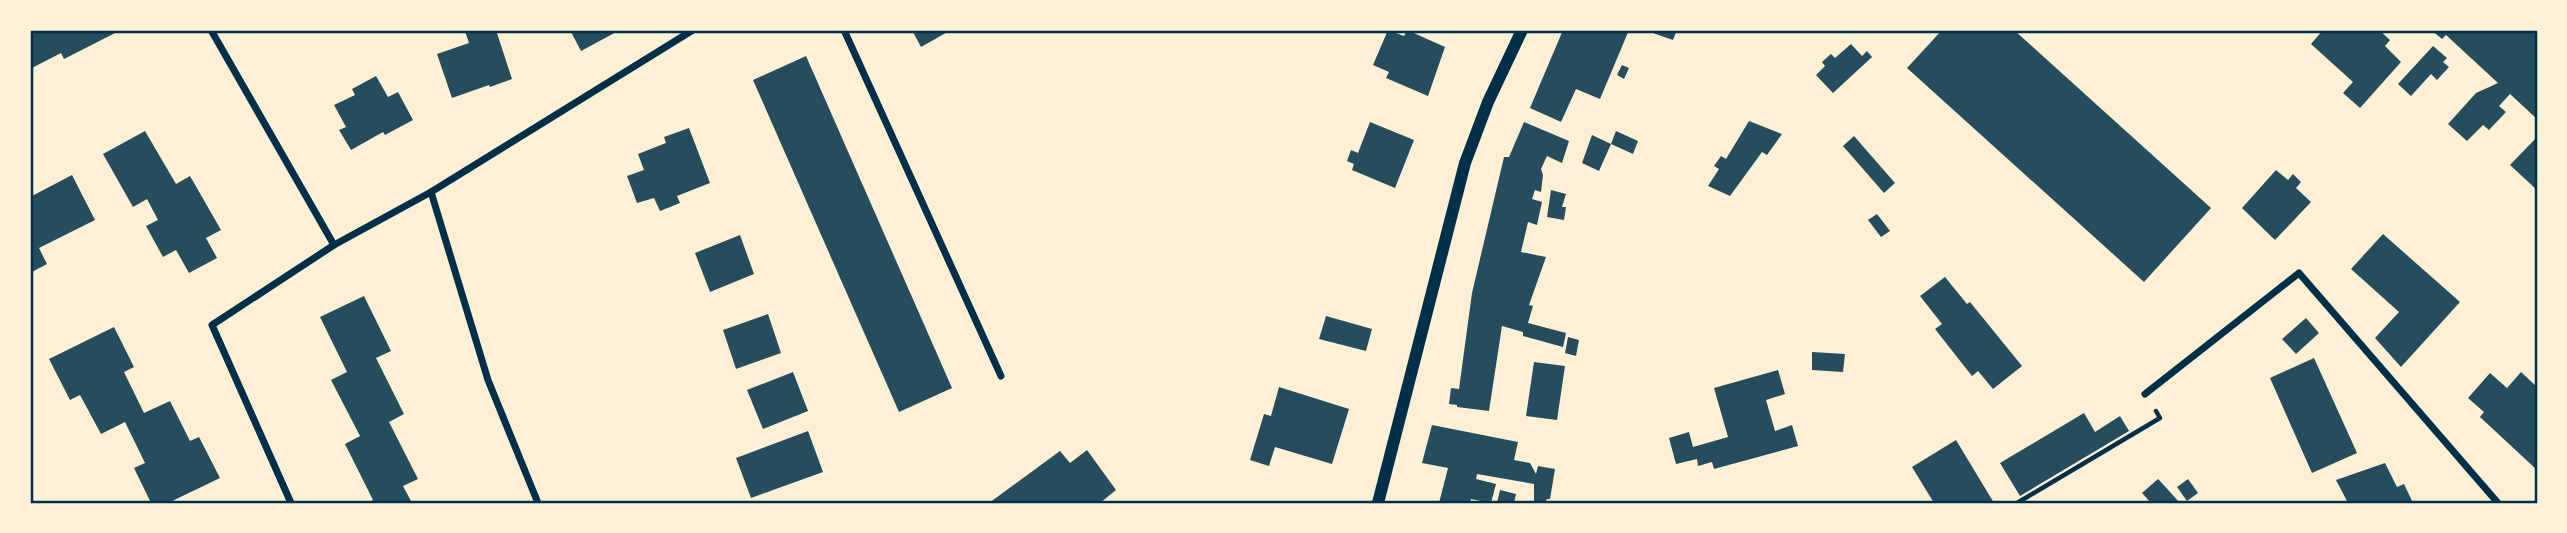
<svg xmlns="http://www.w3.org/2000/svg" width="2567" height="533" viewBox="0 0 2567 533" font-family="'Public Sans',sans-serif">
	<rect width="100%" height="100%" fill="#fdf0d5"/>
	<g fill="#264d5e">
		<path d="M30 30H121L64 59 61 53 30 69Z"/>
		<path d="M496 30 512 79 490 87 489 85 452 98 437 54 469 43 465 31Z"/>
		<path d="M570 30H620L581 51Z"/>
		<path d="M912 30H951L921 47Z"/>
		<path d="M1388 30 1404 36 1407 30 1445 47 1428 96 1386 78 1389 72 1373 65Z"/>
		<path d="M1563 30H1629L1600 99 1576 89 1561 122 1530 108Z"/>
		<path d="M1651 30H1677L1673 40 1650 32Z"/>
		<path d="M1942 30H2014L2211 208 2144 282 1907 68Z"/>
		<path d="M2323 30H2379L2390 40 2385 46 2401 62 2360 108 2343 93 2353 82 2311 44Z"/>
		<path d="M2431 30H2534L2537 33V119L2510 94 2499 106 2506 112 2489 130 2483 125 2467 141 2448 124 2476 93 2498 83 2446 35 2442 39Z"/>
		<path d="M1851 44 1862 56 1867 51 1872 57 1833 93 1816 75 1825 66 1822 62 1831 54 1835 58Z"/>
		<path d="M2433 46 2447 58 2443 62 2449 67 2437 80 2431 74 2411 96 2398 84Z"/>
		<path d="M806 56 952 388 899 412 753 80Z"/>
		<path d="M1622 65 1629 68 1624 79 1617 75Z"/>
		<path d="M376 76 388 97 398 92 413 120 385 135 383 132 351 150 339 130 346 127 334 105 355 95 352 89Z"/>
		<path d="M1749 121 1782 134 1767 155 1762 152 1730 196 1708 186 1719 169 1714 166 1721 156 1726 159Z"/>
		<path d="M1370 122 1414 140 1395 188 1352 170 1354 164 1347 161 1351 150 1358 153Z"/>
		<path d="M1524 122 1569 141 1562 163 1547 156 1541 169 1543 175 1541 192 1535 190 1532 199 1542 202 1537 225 1528 222 1521 252 1546 257 1529 305 1533 306 1528 323 1566 333 1563 347 1523 336V332L1502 326 1489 411 1457 407V405L1449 404 1451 388 1459 389 1472 293 1504 157H1509Z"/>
		<path d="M689 128 710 183 677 196 680 203 660 211 654 198 637 203 627 176 644 170 638 154 666 143 664 137Z"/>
		<path d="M145 131 176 184 190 176 221 230 206 238 217 258 189 273 176 250 163 257 146 226 158 220 147 199 133 207 103 154Z"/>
		<path d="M1616 131 1638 141 1633 154 1611 144Z"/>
		<path d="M1592 135 1611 144 1599 171 1582 163Z"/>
		<path d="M1854 136 1895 183 1884 193 1843 146Z"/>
		<path d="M2537 137V159L2535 162 2537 164V190L2510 165Z"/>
		<path d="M2276 170 2288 180 2293 174 2301 182 2296 188 2311 202 2275 240 2242 208Z"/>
		<path d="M72 175 95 220 39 248 47 264 30 273V197Z"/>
		<path d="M1551 190 1566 194 1562 207H1566L1564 220 1547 217Z"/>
		<path d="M1877 214 1890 231 1881 237 1868 220Z"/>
		<path d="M2383 234 2460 302 2401 367 2375 338 2399 312 2351 269Z"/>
		<path d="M740 235 754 274 710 292 695 253Z"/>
		<path d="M1945 277 1967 304 1970 302 2022 366 1993 389 1978 371 1972 376 1935 329 1942 324 1920 296Z"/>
		<path d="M364 296 391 351 376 358 404 414 389 422 418 479 403 486 412 503H368L373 500 345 444 360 436 331 380 347 372 320 317Z"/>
		<path d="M768 314 781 353 736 369 723 330Z"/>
		<path d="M1326 316 1372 329 1366 351 1319 339Z"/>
		<path d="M2306 318 2319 333 2296 354 2282 339Z"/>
		<path d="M114 327 134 367 124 372 144 413 170 401 190 441 199 437 220 478 168 503H151L134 468 145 463 125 422 101 434 80 395 70 400 49 359Z"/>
		<path d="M1568 337 1579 340 1576 356 1565 353Z"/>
		<path d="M1812 352 1845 354 1843 372 1812 370Z"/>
		<path d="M2314 358 2357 453 2312 473 2270 378Z"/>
		<path d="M1534 362 1565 366 1557 420 1526 416Z"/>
		<path d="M1778 370 1785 394 1766 400 1775 431 1792 425 1798 446 1714 469 1712 462 1698 466 1697 459 1676 464 1669 438 1689 432 1693 447 1728 437 1714 388Z"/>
		<path d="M793 372 808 411 763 429 747 390Z"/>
		<path d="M2521 372 2537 387V470L2480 417 2484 412 2468 398 2490 373 2507 388Z"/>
		<path d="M1279 387 1349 409 1332 464 1275 447 1269 466 1250 460 1264 414 1271 416Z"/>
		<path d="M2084 413 2095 432 2120 416 2129 431 2020 496 2000 463Z"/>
		<path d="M1432 425 1518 442 1514 460 1530 463 1536 474 1538 466 1555 469 1550 499H1547L1545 503H1534V484L1477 474 1476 479 1496 484 1491 503 1471 499 1470 503H1439L1448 468 1422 463Z"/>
		<path d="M808 431 823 472 751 498 736 458Z"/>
		<path d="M1956 440 1994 503H1934L1912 467Z"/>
		<path d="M1087 450 1116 490 1100 503H989L1060 451 1070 463Z"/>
		<path d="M2385 463 2397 487 2404 484 2413 503H2348L2336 480Z"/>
		<path d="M2158 479 2160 481 2180 503H2151L2142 493Z"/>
		<path d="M2188 479 2198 493 2187 501 2177 487Z"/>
		<path d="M1500 490 1516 494 1514 503H1497Z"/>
	</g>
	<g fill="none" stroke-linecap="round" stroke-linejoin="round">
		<path stroke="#003049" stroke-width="4.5" d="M2017 503 2160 418 2156 411"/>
		<g stroke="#003049" stroke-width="7">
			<path d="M211 30 334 245"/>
			<path d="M844 30 1001 376"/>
			<path d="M431 192 488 380 538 503"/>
			<path d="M2145 394 2299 273 2498 503"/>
			<path d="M291 503 212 325 334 245 431 192 693 30"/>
		</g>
		<path stroke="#003049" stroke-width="12" d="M1378 503 1465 163 1488 102 1522 30"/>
	</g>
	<rect width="2567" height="533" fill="none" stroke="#fdf0d5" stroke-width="63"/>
	<rect x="32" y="32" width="2504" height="470" fill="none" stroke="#003049" stroke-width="2.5"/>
</svg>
